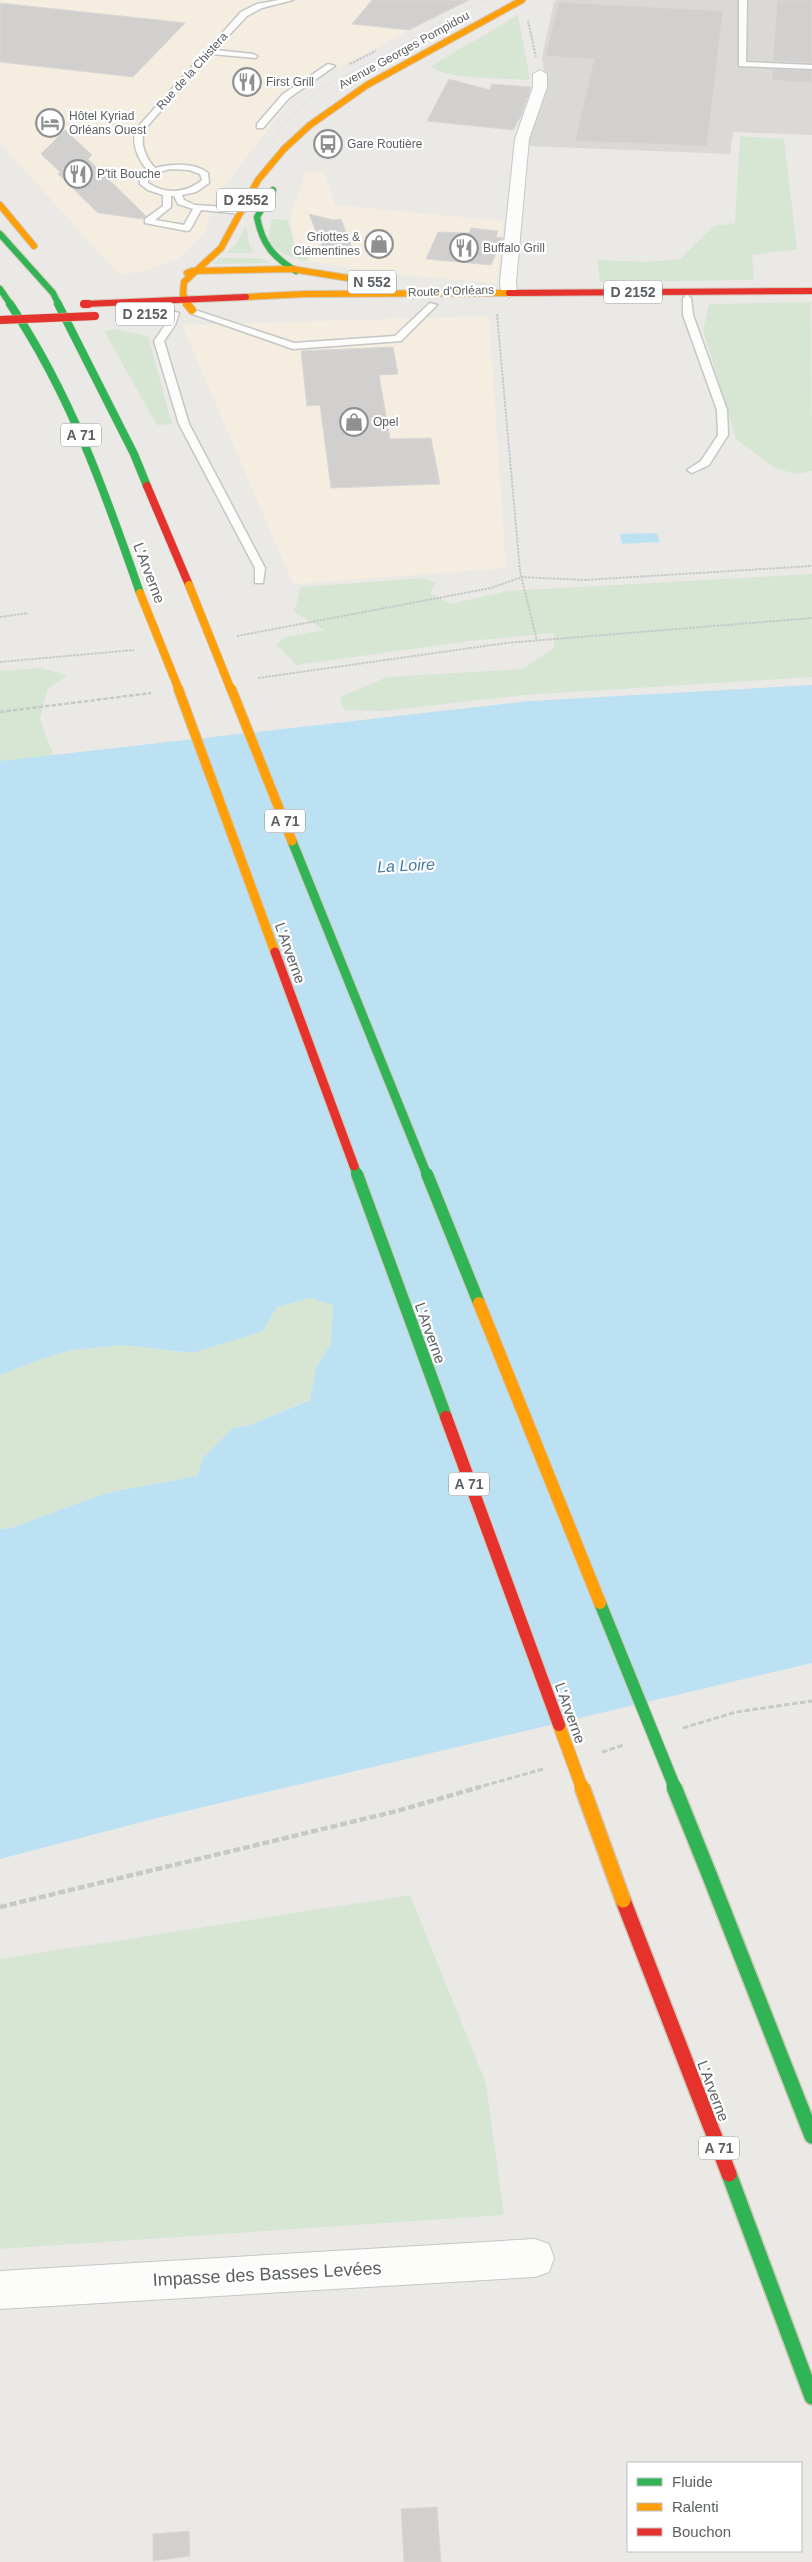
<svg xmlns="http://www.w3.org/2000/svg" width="812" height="2562" viewBox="0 0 812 2562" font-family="Arial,sans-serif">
	<rect width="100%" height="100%" fill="#ebe9e6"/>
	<g fill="#f4ede0">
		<path d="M0 0H469L314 80 294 95 215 199 205 232 181 257 142 272 118 274 0 143Z"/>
		<path d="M306 171 325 173 335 205 504 221 497 283 388 274 308 261 309 257 297 254 290 217Z"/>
		<path d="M489 316 506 568 293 584 182 325Z"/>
	</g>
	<path fill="#dbd9d6" d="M557 0H812V135L733 132 730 154 526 146 546 86 542 57 554 2Z"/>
	<g fill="#d6e6d2">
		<path d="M518 15 530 80C509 78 444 80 431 66Z"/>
		<path d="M740 136 784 139 797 249 752 255 754 280 600 282 597 260 647 262 680 259 714 226 735 223Z"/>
		<path d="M272 219 288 220 296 254 308 257 306 261C295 258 273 253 269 239 268 233 271 225 272 219Z"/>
		<path d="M245 228H247L249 244 254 253H226L236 244Z"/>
		<path d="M219 258H260L270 263 213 264Z"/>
		<path d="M811 302 812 471 796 474 775 468 736 439 703 330 709 304Z"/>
		<path d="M114 329 148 336 172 424 157 425 104 331Z"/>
		<path d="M812 574V677L524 695 384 711 344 710 340 697 387 677 522 669 554 648V633L469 641 296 665 277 645 284 637 324 630 294 612 301 587 423 578 436 582 430 593 450 604 508 591Z"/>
		<path d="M41 668 67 675 47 690 40 719 56 762 0 769V671Z"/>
		<path d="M310 1298 333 1305 331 1343 316 1368 310 1399 250 1425 233 1428 203 1458 197 1476 106 1493 11 1528 0 1529V1375L41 1359 72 1350 124 1345 193 1353 263 1331 277 1307Z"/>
		<path d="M410 1895 486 2083 504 2215 0 2249V1959Z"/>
	</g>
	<g fill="#bce1f3">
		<path d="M657 533 660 542 622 544 620 534Z"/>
		<path d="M812 685V1663L153 1819 0 1859V1529L11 1528 106 1493 197 1476 203 1458 233 1428 250 1425 310 1400 316 1368 331 1343 333 1305 310 1298 277 1307 263 1331 193 1353 124 1345 72 1350 41 1359 0 1375V761L529 701Z"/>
	</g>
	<g fill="#d2d0cf" stroke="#dad8d6">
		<path d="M372 0H469L409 30 352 24Z"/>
		<path d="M777 0H812V63L773 61Z"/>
		<path d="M559 2 723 11 707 146 575 141 594 59 545 56Z"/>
		<path d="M0 3 140 18 185 23 133 77 0 62Z"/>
		<path d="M772 69 812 71V83L772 80Z"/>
		<path d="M449 79 490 90 492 84 531 87 521 116 513 130 427 121Z"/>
		<path d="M65 130 92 155 88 159 146 216 143 219 98 213 58 174 60 172 41 154Z"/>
		<path d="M309 214 333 220 341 219 353 250 327 252 324 246H322Z"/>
		<path d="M471 228 498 231 496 237 503 238 491 265 426 259 438 232 469 233Z"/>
		<path d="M393 347 398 374 379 375 390 439 431 438 440 484 331 488 320 405 307 406 301 351Z"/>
		<path d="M437 2507 441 2562H404L401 2509Z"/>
		<path d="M189 2531 190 2556 153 2561V2534Z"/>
	</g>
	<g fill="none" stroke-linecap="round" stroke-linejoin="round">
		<defs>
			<g id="lane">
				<path d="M279 0H293L262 8 247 16 215 50 253 54 257 56 256 58 211 54 144 130C140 144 145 157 155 168 172 164 193 162 208 173L209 183 196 192 182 195 184 200 195 205 242 208 246 211 242 214 201 210 190 230 187 231 145 223V219L163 206V195L148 190 140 184V179L148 171C138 159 131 145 136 129L241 12 257 4ZM170 169 189 170 200 174 202 180C186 194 165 194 148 183V180L156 173ZM171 196H174L178 204 193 209 184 225 155 220 171 207Z"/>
				<path d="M739 0H747L746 62 812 65V69L739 66Z"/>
				<path d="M328 64 335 66 289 98 263 128H257V124L283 94Z"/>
				<path d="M687 295 691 298 693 315 727 410 728 435 709 465 692 473 687 470 701 461 718 435 717 410 683 315V298Z"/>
				<path d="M430 303 437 305 401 341 293 349 190 313 198 311 294 343 395 336Z"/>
				<path d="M171 311 179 313 175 325 164 341 189 424 265 568 263 583H255V568L179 424 154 341 165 325Z"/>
			</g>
			<g id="street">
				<path d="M540 70 547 74V87L529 139 516 282 517 292 509 297 501 292 500 282 515 139 533 87V74Z"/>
				<path d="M535 2239 549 2244 554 2258 549 2272 535 2277 0 2309V2271Z"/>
			</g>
			<g id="fast-far2">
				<path d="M273 190 257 217C262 244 273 257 296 271"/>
				<path d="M0 234 53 293 59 305"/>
				<path d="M0 289 11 305"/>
			</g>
			<g id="fast-far1">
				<path d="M10 304C70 393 105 492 140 593"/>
				<path d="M58 304 134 454 147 486"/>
			</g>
			<g id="fast">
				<path d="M709 1874 812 2136"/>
				<path d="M729 2174 812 2397"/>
			</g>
			<g id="slow-far1">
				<path d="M0 205 34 246"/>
				<path d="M187 273 192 271 292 269 360 280"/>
				<path d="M246 297 305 294 509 293"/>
				<path d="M188 305 183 294 184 282 221 248 258 180 284 149 310 125 367 85 522 0"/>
			</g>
			<path id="slow" d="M187 304 192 310"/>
			<g id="jam-far2">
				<path d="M509 293 812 291"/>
				<path d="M84 304 246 297"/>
			</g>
			<g id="jam-far1">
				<path d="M84 304H88"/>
				<path d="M147 486 189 585"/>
			</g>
			<path id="jam" d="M623 1900 729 2174"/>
		</defs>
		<use href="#lane" stroke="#c5c6c6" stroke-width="3"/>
		<use href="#street" stroke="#c5c6c6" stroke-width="2"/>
		<use href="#fast-far2" stroke="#d1c7b6" stroke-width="8"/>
		<use href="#fast-far1" stroke="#d1c7b6" stroke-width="9"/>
		<use href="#fast" stroke="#d1c7b6" stroke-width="18"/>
		<use href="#slow-far1" stroke="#d1c7b6" stroke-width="8"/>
		<use href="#slow" stroke="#d1c7b6" stroke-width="9"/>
		<use href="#jam-far2" stroke="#d1c7b6" stroke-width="8"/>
		<use href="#jam-far1" stroke="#d1c7b6" stroke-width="9"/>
		<use href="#jam" stroke="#d1c7b6" stroke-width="18"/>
		<g stroke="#c5cac8" stroke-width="2" stroke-dasharray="2.5 1" stroke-linecap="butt">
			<path d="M528 21 536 57"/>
			<path d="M350 64 376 51"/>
			<path d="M497 314 520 571 537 641"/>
			<path d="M0 617 28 613"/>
			<path d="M237 636 491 588 522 577 584 580 812 566"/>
			<path d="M0 662 134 650"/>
			<path d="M258 678 506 643 812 618"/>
		</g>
		<path stroke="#c5cac8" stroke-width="2.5" stroke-dasharray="4.5 2" stroke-linecap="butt" d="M0 712 151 693"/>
		<g stroke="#c5cac8" stroke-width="3" stroke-dasharray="5.5 2.5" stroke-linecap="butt">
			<path d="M683 1728 736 1712 812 1701"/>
			<path d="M602 1752 624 1745"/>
			<path d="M476 1788 543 1769"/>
		</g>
		<path stroke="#c5cac8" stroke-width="4.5" stroke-dasharray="7 3" stroke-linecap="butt" d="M0 1907 397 1811 480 1787"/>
		<use href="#lane" fill="#fcfcfb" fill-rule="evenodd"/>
		<use href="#street" fill="#fcfcfb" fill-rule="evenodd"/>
		<use href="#fast-far2" stroke="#30b455" stroke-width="6"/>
		<use href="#fast-far1" stroke="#30b455" stroke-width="8"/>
		<use href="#fast" stroke="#30b455" stroke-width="15"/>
		<use href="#slow-far1" stroke="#ff9f0a" stroke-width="6"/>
		<use href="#slow" stroke="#ff9f0a" stroke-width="8"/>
		<use href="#jam-far2" stroke="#e5322d" stroke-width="6"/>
		<use href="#jam-far1" stroke="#e5322d" stroke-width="8"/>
		<use href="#jam" stroke="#e5322d" stroke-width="15"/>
		<g stroke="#e2e2e2" stroke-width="1">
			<path d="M360 78 451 25"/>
			<path d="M267 147 292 114 322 88 485 0"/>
		</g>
		<defs>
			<g id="fast-bridge-far2">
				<path d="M292 841 427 1175"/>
				<path d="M354 1166 357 1175"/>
			</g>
			<g id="fast-bridge-far1">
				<path d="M357 1174 446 1417"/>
				<path d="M427 1174 479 1303"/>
				<path d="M600 1603 675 1788"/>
			</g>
			<path id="fast-bridge" d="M674 1787 709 1874"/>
			<g id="slow-bridge-far3">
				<path d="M189 585 231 690"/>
				<path d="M140 593 179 690"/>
			</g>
			<g id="slow-bridge-far2">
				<path d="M178 688 275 952"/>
				<path d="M231 688 292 841"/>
			</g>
			<g id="slow-bridge-far1">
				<path d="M479 1303 600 1603"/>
				<path d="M559 1725 582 1788"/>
			</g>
			<path id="slow-bridge" d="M582 1787 623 1900"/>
			<path id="jam-bridge-far2" d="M0 320 95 316"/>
			<path id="jam-bridge-far1" d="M275 952 354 1166"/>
			<path id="jam-bridge" d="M446 1417 559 1725"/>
		</defs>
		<use href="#fast-bridge-far2" stroke="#d1c7b6" stroke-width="11" stroke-linecap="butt"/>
		<use href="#fast-bridge-far1" stroke="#d1c7b6" stroke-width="14" stroke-linecap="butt"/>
		<use href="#fast-bridge" stroke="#d1c7b6" stroke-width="18" stroke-linecap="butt"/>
		<use href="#slow-bridge-far3" stroke="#d1c7b6" stroke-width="9" stroke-linecap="butt"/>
		<use href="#slow-bridge-far2" stroke="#d1c7b6" stroke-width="11" stroke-linecap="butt"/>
		<use href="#slow-bridge-far1" stroke="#d1c7b6" stroke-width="14" stroke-linecap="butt"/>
		<use href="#slow-bridge" stroke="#d1c7b6" stroke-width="18" stroke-linecap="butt"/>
		<use href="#jam-bridge-far2" stroke="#d1c7b6" stroke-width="9" stroke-linecap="butt"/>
		<use href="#jam-bridge-far1" stroke="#d1c7b6" stroke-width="11" stroke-linecap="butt"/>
		<use href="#jam-bridge" stroke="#d1c7b6" stroke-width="14" stroke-linecap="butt"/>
		<use href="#fast-bridge-far2" stroke="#30b455" stroke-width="9"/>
		<use href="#fast-bridge-far1" stroke="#30b455" stroke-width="12"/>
		<use href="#fast-bridge" stroke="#30b455" stroke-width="15"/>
		<use href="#slow-bridge-far3" stroke="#ff9f0a" stroke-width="8"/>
		<use href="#slow-bridge-far2" stroke="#ff9f0a" stroke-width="9"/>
		<use href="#slow-bridge-far1" stroke="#ff9f0a" stroke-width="12"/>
		<use href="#slow-bridge" stroke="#ff9f0a" stroke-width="15"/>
		<use href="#jam-bridge-far2" stroke="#e5322d" stroke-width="8"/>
		<use href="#jam-bridge-far1" stroke="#e5322d" stroke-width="9"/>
		<use href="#jam-bridge" stroke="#e5322d" stroke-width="12"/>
	</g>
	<defs>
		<symbol id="restaurant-ring" viewBox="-11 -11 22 22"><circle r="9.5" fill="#fff" stroke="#8e9091" stroke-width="1.5"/><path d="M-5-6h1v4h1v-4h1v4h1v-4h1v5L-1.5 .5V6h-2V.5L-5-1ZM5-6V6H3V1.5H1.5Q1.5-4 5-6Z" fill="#8e9091"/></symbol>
		<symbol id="hotel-ring" viewBox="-11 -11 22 22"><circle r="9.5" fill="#fff" stroke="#8e9091" stroke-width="1.5"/><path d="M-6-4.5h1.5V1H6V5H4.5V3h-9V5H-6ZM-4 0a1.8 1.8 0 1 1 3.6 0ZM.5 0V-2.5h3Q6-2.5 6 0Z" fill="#8e9091"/></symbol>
		<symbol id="bus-ring" viewBox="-11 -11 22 22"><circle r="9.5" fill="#fff" stroke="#8e9091" stroke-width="1.5"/><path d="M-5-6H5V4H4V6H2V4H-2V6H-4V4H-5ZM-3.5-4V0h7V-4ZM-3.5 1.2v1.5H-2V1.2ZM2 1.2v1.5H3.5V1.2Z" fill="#8e9091"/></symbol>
		<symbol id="shop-ring" viewBox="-11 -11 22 22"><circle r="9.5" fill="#fff" stroke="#8e9091" stroke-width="1.5"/><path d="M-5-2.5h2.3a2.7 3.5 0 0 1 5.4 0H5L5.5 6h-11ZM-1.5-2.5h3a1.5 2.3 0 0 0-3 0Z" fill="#8e9091"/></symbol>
	</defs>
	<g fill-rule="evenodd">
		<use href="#restaurant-ring" x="231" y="66" width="32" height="32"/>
		<use href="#hotel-ring" x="34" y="107" width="32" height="32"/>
		<use href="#bus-ring" x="312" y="128" width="32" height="32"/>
		<use href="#restaurant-ring" x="62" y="158" width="32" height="32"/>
		<use href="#shop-ring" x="363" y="228" width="32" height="32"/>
		<use href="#restaurant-ring" x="448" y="232" width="32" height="32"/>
		<use href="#shop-ring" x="338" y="406" width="32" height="32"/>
	</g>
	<g text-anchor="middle" stroke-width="4.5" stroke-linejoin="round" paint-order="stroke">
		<g font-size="12" fill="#5c6063" stroke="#fff">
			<text transform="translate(404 50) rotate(-29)" y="4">Avenue Georges Pompidou</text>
			<text transform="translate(192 71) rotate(-48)" y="4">Rue de la Chistera</text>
			<text transform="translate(451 291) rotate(-2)" y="4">Route d'Orléans</text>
		</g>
		<g font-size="12" fill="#5c6063" stroke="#fff" text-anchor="start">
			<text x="266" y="86">First Grill</text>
			<text x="69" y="120">Hôtel Kyriad<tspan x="69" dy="14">Orléans Ouest</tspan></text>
			<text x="347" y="148">Gare Routière</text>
			<text x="97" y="178">P'tit Bouche</text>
			<text x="360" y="241" text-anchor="end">Griottes &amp;<tspan x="360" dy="14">Clémentines</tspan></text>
			<text x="483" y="252">Buffalo Grill</text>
			<text x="373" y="426">Opel</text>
		</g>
		<g fill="#fff" stroke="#8d9092" stroke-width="1">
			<rect x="217" y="188.5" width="58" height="23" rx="4"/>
			<rect x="348" y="270.5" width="48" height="23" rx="4"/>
			<rect x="604" y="280.5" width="58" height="23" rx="4"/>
			<rect x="116" y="302.5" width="58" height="23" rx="4"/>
			<rect x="61" y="423.5" width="40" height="23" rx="4"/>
			<rect x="265" y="809.5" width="40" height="23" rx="4"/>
			<rect x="449" y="1472.5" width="40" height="23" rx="4"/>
			<rect x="699" y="2136.5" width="40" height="23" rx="4"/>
		</g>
		<g font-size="14" font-weight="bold" fill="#5c6063">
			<text x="246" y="205">D 2552</text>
			<text x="372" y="287">N 552</text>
			<text x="633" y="297">D 2152</text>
			<text x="145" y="319">D 2152</text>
			<text x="81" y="440">A 71</text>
			<text x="285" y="826">A 71</text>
			<text x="469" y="1489">A 71</text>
			<text x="719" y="2153">A 71</text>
		</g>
		<g font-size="15" fill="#5c6063" stroke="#fff">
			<text transform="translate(149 573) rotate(69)" y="5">L'Arverne</text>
			<text transform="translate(290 953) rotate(70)" y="5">L'Arverne</text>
			<text transform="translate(430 1333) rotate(70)" y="5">L'Arverne</text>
			<text transform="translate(570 1713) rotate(70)" y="5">L'Arverne</text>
			<text transform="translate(713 2091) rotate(69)" y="5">L'Arverne</text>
		</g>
		<g font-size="16" font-style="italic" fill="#437aa2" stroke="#fff">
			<text transform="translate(406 865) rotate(-3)" y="6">La Loire</text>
		</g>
		<g font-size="18" fill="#5c6063" stroke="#fff">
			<text transform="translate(267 2274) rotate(-3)" y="6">Impasse des Basses Levées</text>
		</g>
	</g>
	<rect x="627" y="2462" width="175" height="90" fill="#ffffff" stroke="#bebfc1"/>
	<rect x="637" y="2478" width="25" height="8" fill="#30b455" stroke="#bebfc1"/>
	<text x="672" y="2487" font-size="15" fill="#5c6063">Fluide</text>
	<rect x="637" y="2503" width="25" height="8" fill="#ff9f0a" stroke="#bebfc1"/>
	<text x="672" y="2512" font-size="15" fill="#5c6063">Ralenti</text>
	<rect x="637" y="2528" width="25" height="8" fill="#e5322d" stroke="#bebfc1"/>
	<text x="672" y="2537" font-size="15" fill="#5c6063">Bouchon</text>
</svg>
